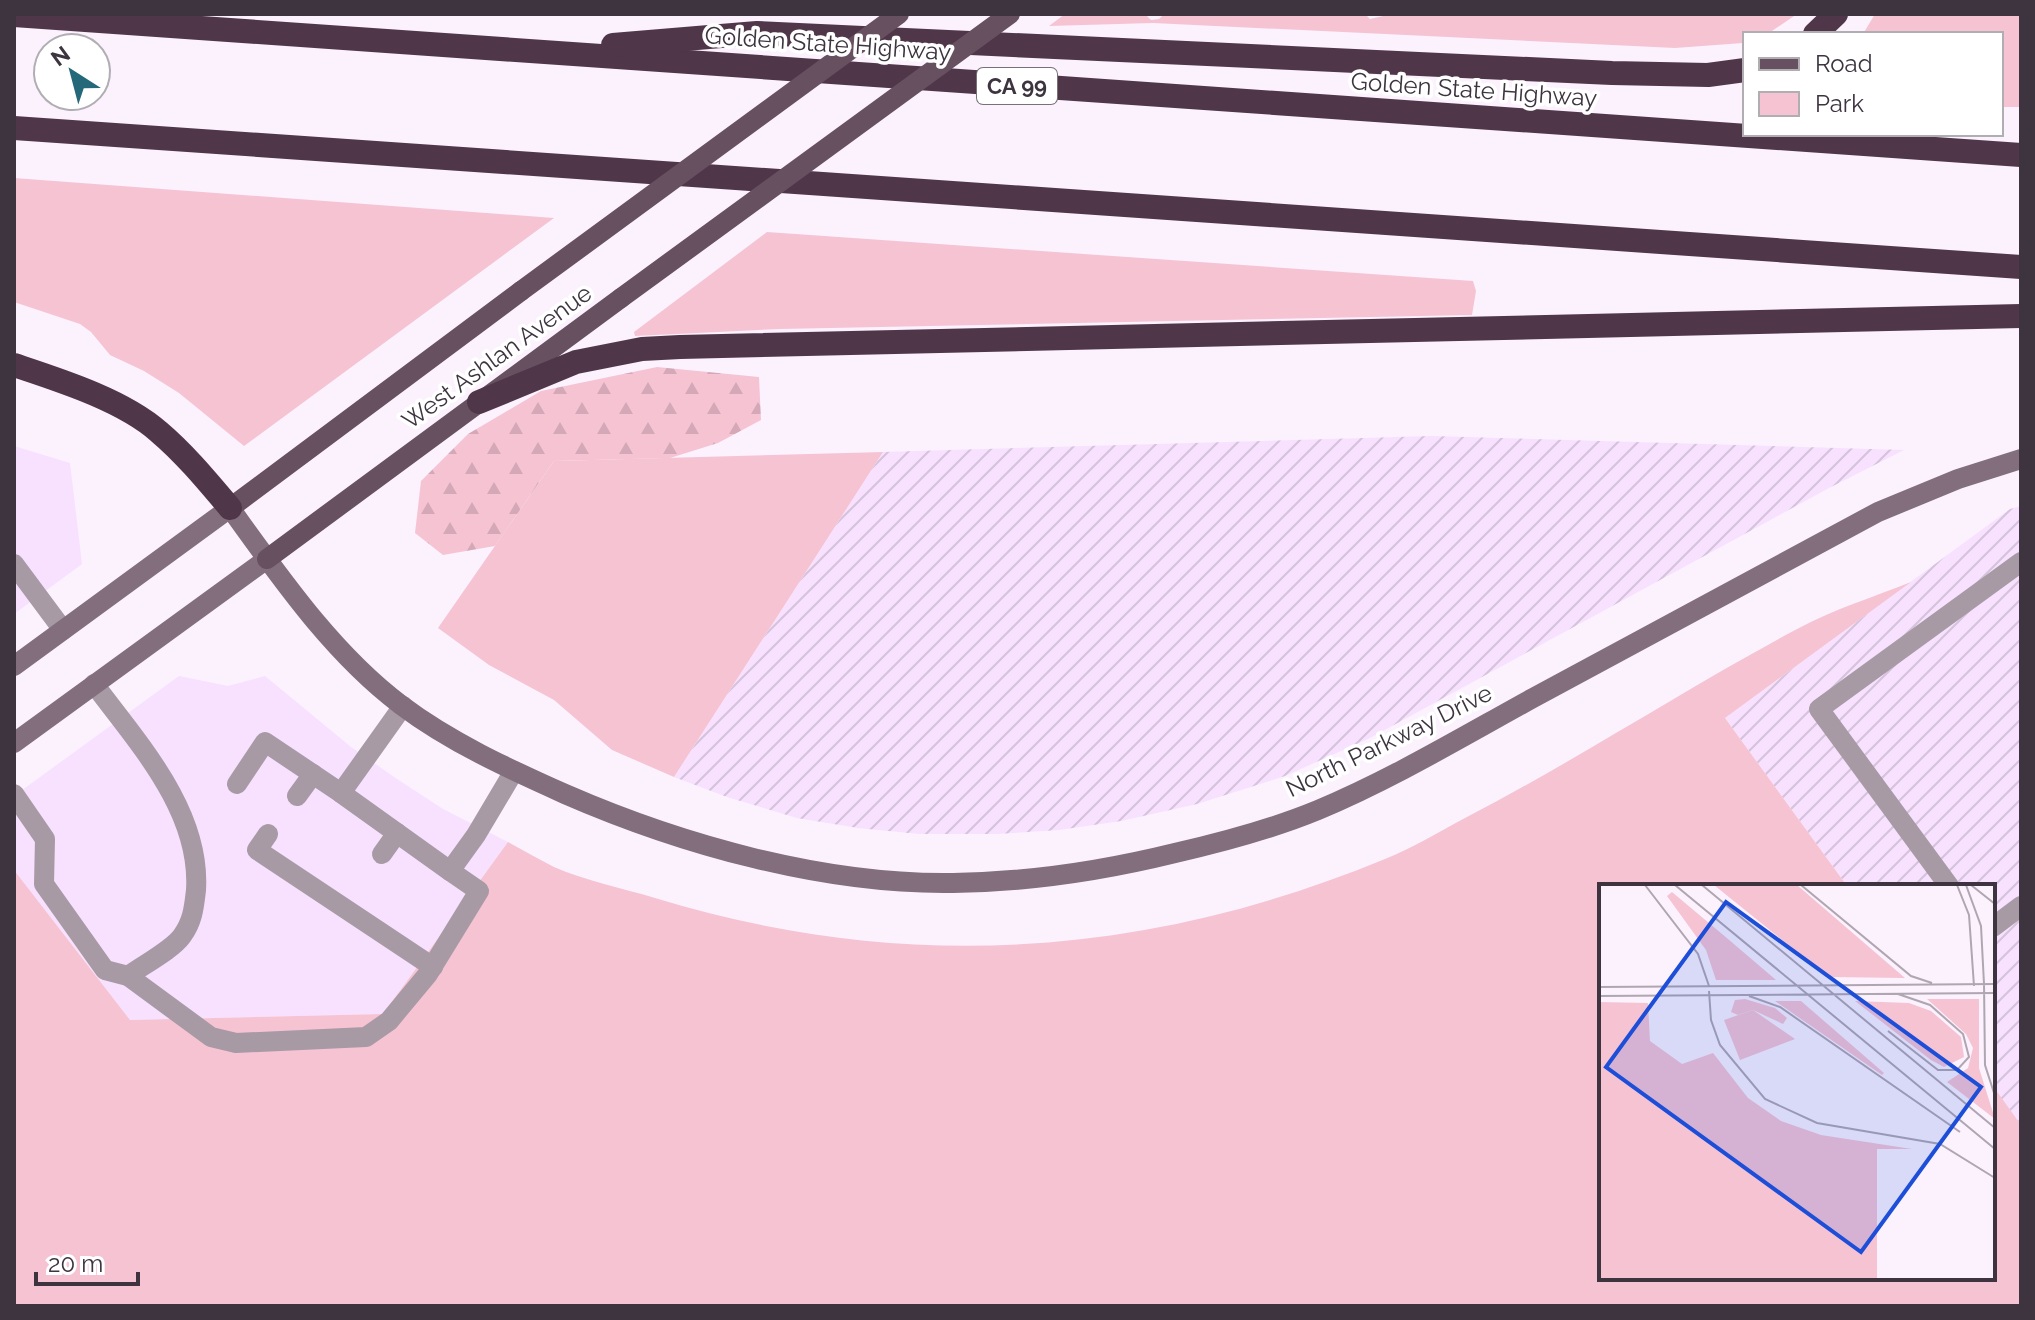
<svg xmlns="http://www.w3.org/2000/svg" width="2035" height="1320" viewBox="0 0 2035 1320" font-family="Raleway,sans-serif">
	<defs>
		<pattern id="industrial-furrows" width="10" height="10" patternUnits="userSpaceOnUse" patternTransform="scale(2)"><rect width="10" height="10" fill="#f7e1fe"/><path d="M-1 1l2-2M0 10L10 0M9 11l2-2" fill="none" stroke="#d5c2db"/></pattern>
		<pattern id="forest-firs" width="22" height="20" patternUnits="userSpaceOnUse" patternTransform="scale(2)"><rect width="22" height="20" fill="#f6c3d3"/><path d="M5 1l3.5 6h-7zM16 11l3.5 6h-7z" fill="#d4a8b6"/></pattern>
	</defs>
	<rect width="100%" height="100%" fill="#fbf2fe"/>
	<g fill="#f7e1fe">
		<path d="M14 446 70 463 82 564 14 614Z"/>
		<path d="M179 676 228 686 265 676 351 747 397 779 443 809 508 842 383 1014 130 1020 14 870V796Z"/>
	</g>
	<g fill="url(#industrial-furrows)">
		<path d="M1431 436 1904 450 1829 488 1370 738 1285 776 1197 804 1121 821 1059 830 997 834H919L858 828 797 818 727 797 674 777 883 452Z"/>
		<path d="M2021 506V1125L1993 1087V886H1847L1725 718 2010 509Z"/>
	</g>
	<g fill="#f6c3d3">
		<path d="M1065 14H1145L1151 20 1159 19 1164 14H1365L1370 19 1392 14H1797L1769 33 1745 34 1743 43 1675 48 1153 23 1049 26Z"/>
		<path d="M1875 14H2021V107H2001V34H1863Z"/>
		<path d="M14 178 554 218 244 446 179 393 144 371 110 355 91 332 80 324 14 302Z"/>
		<path d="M767 232 1473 281 1476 291 1472 315 780 329 635 336 634 332Z"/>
		<path d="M883 452 674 777 612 750 554 700 489 665 438 628 554 461Z"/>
		<path d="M1911 582 1725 718 1847 886H1601V1278H1993V1086L2021 1125V1306H14V870L130 1020 383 1014 508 842C523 850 538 859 554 867 586 881 622 888 655 898 903 974 1145 958 1385 859 1412 848 1439 832 1465 818 1579 759 1686 688 1799 628 1834 609 1874 597 1911 582Z"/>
	</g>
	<path fill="url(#forest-firs)" d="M657 367 759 377 761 420 718 443 670 458 554 461 495 546 443 555 415 533 421 481 468 434 541 391Z"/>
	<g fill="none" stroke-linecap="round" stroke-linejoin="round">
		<g stroke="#a89aa4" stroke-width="20">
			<path d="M14 564 63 630"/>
			<path d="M403 706 341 793 450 871 476 835 514 771"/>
			<path d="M237 784 265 742 341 793"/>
			<path d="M14 794 45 839 44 884 105 970 128 976C143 965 172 950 182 936 193 921 194 907 196 890 201 811 138 743 94 684"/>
			<path d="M297 796 313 774"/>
			<path d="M268 834 257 850 433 967"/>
			<path d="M382 854 397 833"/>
			<path d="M1949 886 1819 709 2021 562"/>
			<path d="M1993 927 2021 906"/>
			<path d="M128 976 211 1037 236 1043 366 1037 389 1021 428 974 479 891 450 871"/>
		</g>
		<g stroke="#826e7c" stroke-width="20">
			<path d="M14 666 230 508C280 577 332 653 401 705 450 742 509 769 565 794 682 845 825 885 953 883 1028 882 1102 871 1175 853 1223 842 1272 829 1318 810 1392 779 1462 737 1533 698 1648 636 1763 574 1878 512L1958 479 2021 459"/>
			<path d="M14 743 267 559"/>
		</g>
		<g stroke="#675060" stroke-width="20">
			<path d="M230 508 521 291"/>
			<path d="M267 559 621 298"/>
		</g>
		<g stroke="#503649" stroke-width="24">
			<path d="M14 15 2021 155"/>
			<path d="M1815 34 1836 14"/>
			<path d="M613 45 757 33 1612 73 1708 75 1745 70"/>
			<path d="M14 128 2021 267"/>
			<path d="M14 365C59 380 123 400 159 432 185 454 208 482 230 508"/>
			<path d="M479 402 576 362 642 349 680 347 2021 316"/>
		</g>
		<g stroke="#675060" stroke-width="20">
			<path d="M521 291 899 14"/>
			<path d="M621 298 1010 14"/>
		</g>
	</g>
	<g text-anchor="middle" stroke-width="7" stroke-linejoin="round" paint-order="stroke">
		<rect fill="#fff" stroke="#777179" stroke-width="2" x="977" y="68" width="80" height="36" rx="6"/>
		<g font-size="22" font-weight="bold" fill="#3d3440">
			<text x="1017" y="94">CA 99</text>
		</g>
		<g font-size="24" fill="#3d3440" stroke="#fff">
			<text transform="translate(828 44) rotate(4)" y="8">Golden State Highway</text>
			<text transform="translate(1474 90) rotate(4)" y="8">Golden State Highway</text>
			<text transform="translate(497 357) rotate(-36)" y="8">West Ashlan Avenue</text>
			<text transform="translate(1389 741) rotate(-26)" y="8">North Parkway Drive</text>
		</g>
	</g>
	<g transform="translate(1599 884)">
		<rect width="396" height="396" fill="#fbf2fe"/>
		<path d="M115 1H198L306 94 229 93ZM73 8 129 55 177 96H117L107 66 68 12ZM328 115H380V184L396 235 348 198 369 184 374 164 367 150ZM176 117H202L285 189 283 191ZM256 117 310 119 332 127 362 153 365 173 345 183 332 176ZM0 118 49 119 51 157 83 180 114 169 149 214 182 237 222 251 313 265H278V395H0ZM154 126 196 155 141 176 125 136Z" fill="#f6c3d3"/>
		<path d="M146 115 176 124 188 134 184 140 154 126 139 131 132 128 136 116Z" fill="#f6c3d3"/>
		<path fill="none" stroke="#afa6b2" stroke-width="2" d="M46 1 99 70 110 102M76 1 396 265M103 1 396 244M202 1 312 92 333 99M358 1 370 31 375 102M367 1 382 42 385 100M372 1 396 20M385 100 386 181 396 212M0 103 396 100M110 107 112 136 121 161 166 215 218 239 341 260 396 294M0 112 396 109M150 112 181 123 361 248M289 147 339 186H358L370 173 364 150 331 121 299 110"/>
		<path fill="#1d4ed8" fill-opacity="0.15" stroke="#1d4ed8" stroke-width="4" d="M127 18 382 203 262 368 7 183Z"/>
		<rect width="396" height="396" fill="none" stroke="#3d3440" stroke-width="4"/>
	</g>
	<rect width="2035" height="1320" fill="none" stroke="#3d3440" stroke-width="32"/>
	<rect x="1743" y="32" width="260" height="104" fill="#ffffff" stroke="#b1aeb3" stroke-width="2"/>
	<rect x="1759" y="58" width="40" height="12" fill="#675060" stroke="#b1aeb3" stroke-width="2"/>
	<text x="1815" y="72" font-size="24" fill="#3d3440">Road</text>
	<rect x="1759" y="92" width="40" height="24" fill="#f6c3d3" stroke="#b1aeb3" stroke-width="2"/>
	<text x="1815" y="112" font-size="24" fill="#3d3440">Park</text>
	<g transform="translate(72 72) rotate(324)"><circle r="38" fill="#ffffff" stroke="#b1aeb3" stroke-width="2"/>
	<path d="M0-6L14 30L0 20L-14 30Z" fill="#246879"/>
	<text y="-12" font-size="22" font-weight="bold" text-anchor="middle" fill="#3d3440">N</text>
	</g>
	<path d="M36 1272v12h102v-12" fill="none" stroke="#3d3440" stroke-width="4"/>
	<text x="48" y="1272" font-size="24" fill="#3d3440" stroke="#ffffff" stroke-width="6" paint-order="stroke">20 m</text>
</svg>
